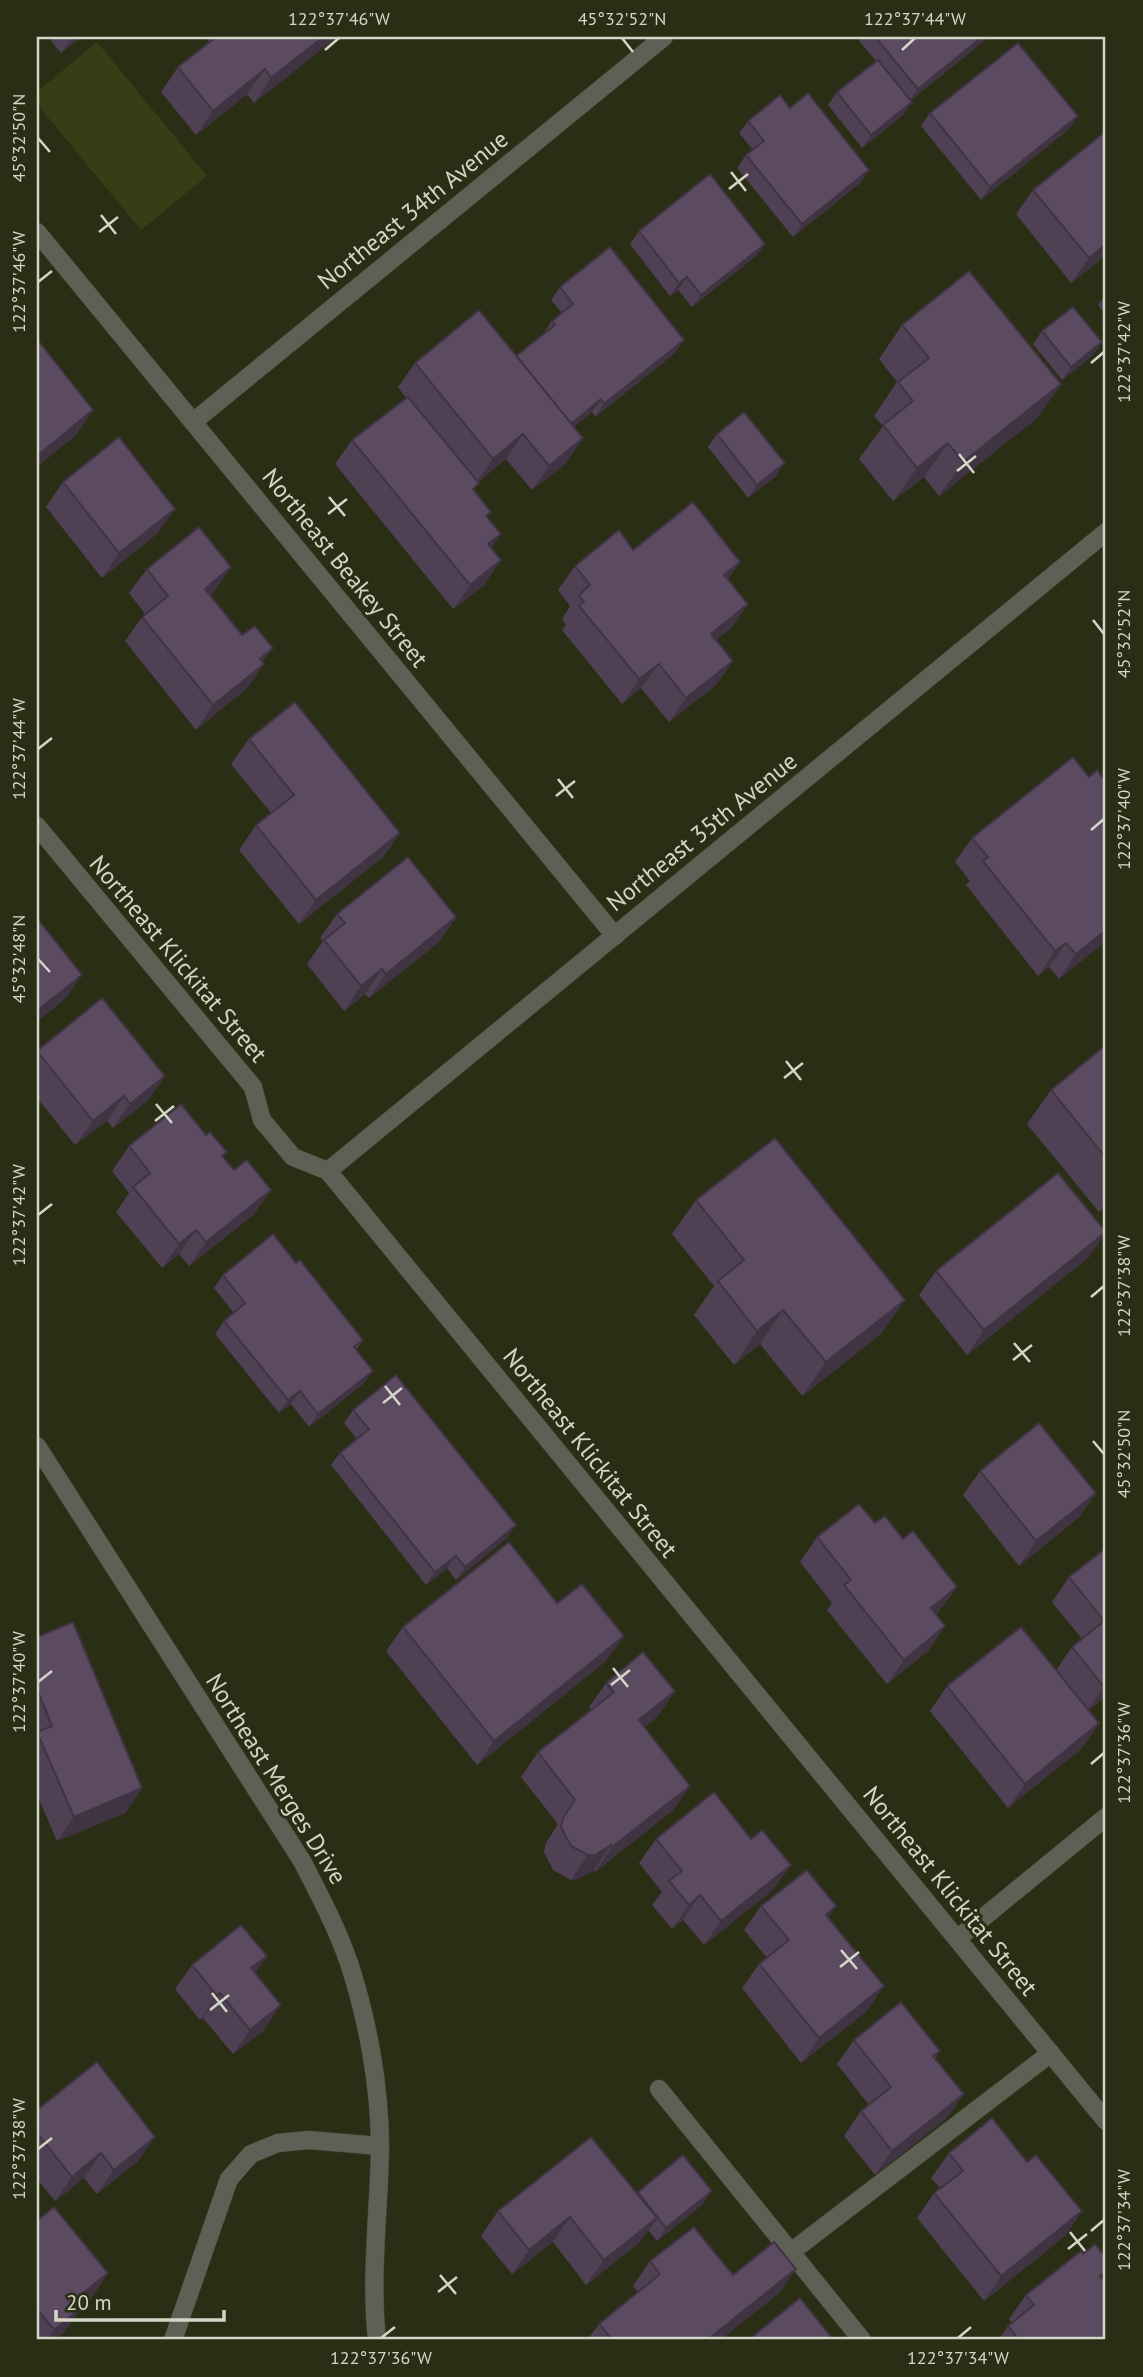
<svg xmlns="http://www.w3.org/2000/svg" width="1143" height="2377" viewBox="0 0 1143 2377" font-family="'PT Sans',sans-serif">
	<rect width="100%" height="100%" fill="#292e15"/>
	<path fill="#373d14" d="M97 42 207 176 141 230 37 104V92Z"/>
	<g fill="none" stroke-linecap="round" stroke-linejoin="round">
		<defs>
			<g id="service">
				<path d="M659 2089 862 2340"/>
				<path d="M791 2252 1051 2053"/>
			</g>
			<g id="minor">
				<path d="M37 232 615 936"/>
				<path d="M193 422 664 37"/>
				<path d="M37 826 253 1087 262 1120 293 1157 328 1171 1106 2121"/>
				<path d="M328 1171 1106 532"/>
				<path d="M37 1446 302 1861C319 1894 337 1928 349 1963 368 2021 380 2087 380 2148 379 2212 370 2276 377 2340"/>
				<path d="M957 1939 1106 1817"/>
				<path d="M173 2340 229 2179 251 2154 278 2143 308 2140 380 2146"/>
			</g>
		</defs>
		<use href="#service" stroke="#444932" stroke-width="19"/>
		<use href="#minor" stroke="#444932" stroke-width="19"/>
		<use href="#service" stroke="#5e6055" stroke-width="18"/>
		<use href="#minor" stroke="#5e6055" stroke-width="18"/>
	</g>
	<g fill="#4f4053">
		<path d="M48 37H81L61 53Z"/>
		<path d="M205 37H335L333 40 254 103 247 94 196 135 161 92 178 67 209 42Z"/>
		<path d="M856 37H989L911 100 903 115 862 148 828 105 837 92 876 61Z"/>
		<path d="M790 108 869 170 860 183 793 237 737 168 746 155 753 150 739 133 748 121Z"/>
		<path d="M930 113 1078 116 1069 129 981 200 921 126Z"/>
		<path d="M1033 190 1106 255 1071 283 1016 214Z"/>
		<path d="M639 231 765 244 756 256 692 307 678 290 670 296 630 244Z"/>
		<path d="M560 287 675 353 595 417 592 412 573 427 583 438 566 463 532 490 506 459 478 482 474 491 491 512 487 517 491 548 484 585 453 609 335 464 352 440 406 398 398 387 415 363 516 356 543 334 552 321 562 313 551 300Z"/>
		<path d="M1106 294V315L1098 305Z"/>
		<path d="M902 325 1061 384 1037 418 939 496 924 477 893 501 859 459 883 426 874 416 897 382 879 359Z"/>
		<path d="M1042 331 1102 342 1093 355 1062 380 1033 344Z"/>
		<path d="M717 434 776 476 748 498 708 447Z"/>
		<path d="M63 482 158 533 102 578 46 507Z"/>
		<path d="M633 550 740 562 728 579 748 604 731 628 716 640 733 661 716 685 669 722 641 688 622 704 562 630 566 625 562 619 570 606 558 590 575 566Z"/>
		<path d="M147 569 214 592 210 595 264 664 247 688 196 730 125 641 142 617 145 614 129 593Z"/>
		<path d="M249 739 400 833 383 857 299 924 239 850 256 825 271 813 231 764Z"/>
		<path d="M972 838 1106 941 1059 979 1049 967 1038 976 966 885 970 881 955 862Z"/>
		<path d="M337 914 456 917 439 942 369 998 365 994 344 1011 307 964 323 941 320 938Z"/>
		<path d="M1106 1045V1206L1099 1212 1027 1124 1051 1090Z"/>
		<path d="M37 1051 165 1076 148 1100 113 1128 107 1121 75 1145 37 1098Z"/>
		<path d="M206 1135 227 1152 223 1157 234 1170 271 1190 253 1215 189 1266 179 1254 162 1268 116 1212 129 1193 112 1171 129 1146Z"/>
		<path d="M696 1200 881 1334 802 1396 760 1344 734 1365 694 1315 714 1286 672 1234Z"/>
		<path d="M1106 1232 1089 1257 967 1355 919 1295 936 1271Z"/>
		<path d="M296 1263 363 1340 356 1350 364 1383 309 1427 291 1404 279 1413 215 1334 224 1321 234 1313 214 1288 223 1275Z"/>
		<path d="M353 1410 507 1538 456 1580 447 1568 426 1585 331 1465 340 1453 357 1439 344 1423Z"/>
		<path d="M980 1471 1096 1493 1079 1517 1019 1566 963 1495Z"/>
		<path d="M875 1523 903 1539 957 1587 939 1611 936 1614 945 1626 928 1651 887 1684 827 1610 832 1603 800 1562 817 1537Z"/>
		<path d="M1106 1548V1696L1089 1710 1099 1723 1082 1748 1008 1808 930 1711 947 1686 1056 1670 1072 1647 1082 1639 1052 1602 1069 1577Z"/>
		<path d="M557 1603 624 1636 606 1661 477 1765 386 1651 403 1627Z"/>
		<path d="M37 1637 142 1788 125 1813 57 1841 37 1795Z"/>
		<path d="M606 1683 658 1716 644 1727 690 1786 673 1810 595 1872 594 1870 578 1879 571 1880 553 1870 544 1852 546 1843 558 1824 521 1777 538 1752 591 1710 589 1707Z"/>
		<path d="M656 1839 774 1889 704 1945 683 1920 672 1929 652 1905 662 1892 639 1863Z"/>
		<path d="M761 1906 828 1917 867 2011 801 2063 742 1988 759 1964 767 1958 744 1930Z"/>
		<path d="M267 1956 255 1973 264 2030 233 2054 203 2018 200 2020 175 1989 192 1965Z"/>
		<path d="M854 2040 940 2051 935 2058 947 2118 875 2175 844 2136 861 2111 869 2105 837 2064Z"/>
		<path d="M37 2110 138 2161 97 2194 84 2178 55 2201 37 2179Z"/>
		<path d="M949 2153 1027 2162 1082 2211 1065 2236 984 2301 917 2218 934 2193 940 2188 931 2178Z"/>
		<path d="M638 2192 703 2204 657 2241 648 2230 640 2242 586 2285 553 2242 512 2274 481 2236 498 2211 637 2193Z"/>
		<path d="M37 2221 108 2273 91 2298 82 2305 83 2306 65 2331 54 2340H37Z"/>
		<path d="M650 2261 733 2275 796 2269 779 2293 720 2340H587L599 2324 638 2292 633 2286Z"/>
		<path d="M1106 2275 1103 2279 1106 2340H998L1008 2326 1012 2323 1009 2319 1026 2295Z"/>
	</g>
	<g fill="#403443">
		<path d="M72 37H81L61 53Z"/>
		<path d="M323 37H335L333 40 254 103 271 78Z"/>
		<path d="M982 37H989L909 101 918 89Z"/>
		<path d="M265 69 247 94 196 135 213 111Z"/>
		<path d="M912 102 903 115 862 148 871 135Z"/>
		<path d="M1078 116 1069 129 981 200 990 187Z"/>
		<path d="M869 170 860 183 793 237 802 224Z"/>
		<path d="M765 244 756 256 692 307 701 295Z"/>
		<path d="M1106 244V255L1071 283 1089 258Z"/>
		<path d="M687 277 678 290 670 296 679 283Z"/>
		<path d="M684 340 675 353 595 417 604 404Z"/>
		<path d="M1102 342 1093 355 1062 380 1071 367Z"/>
		<path d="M1061 384 1037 418 939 496 963 462Z"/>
		<path d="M601 399 592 412 561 437 570 425Z"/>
		<path d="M93 410 76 435 37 467V456Z"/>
		<path d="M523 434 506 459 476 483 493 459Z"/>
		<path d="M583 438 566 463 532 490 549 466Z"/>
		<path d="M948 443 924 477 893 501 917 468Z"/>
		<path d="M785 463 776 476 748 498 757 485Z"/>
		<path d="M175 509 158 533 102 578 119 553Z"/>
		<path d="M501 534 484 558 488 544Z"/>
		<path d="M501 560 484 585 453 609 470 585Z"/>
		<path d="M740 562 723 587 724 575Z"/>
		<path d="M231 567 214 592 188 613 205 589Z"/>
		<path d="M748 604 731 628 694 658 711 634Z"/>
		<path d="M273 648 259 667 264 664 247 688 196 730 213 705 260 659Z"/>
		<path d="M733 661 716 685 669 722 686 698Z"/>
		<path d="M659 664 641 688 622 704 639 679Z"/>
		<path d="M400 833 383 857 299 924 316 900Z"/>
		<path d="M456 917 439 942 369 998 386 974Z"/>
		<path d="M1106 930V941L1059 979 1076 954Z"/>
		<path d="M1066 943 1049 967 1038 976 1055 951Z"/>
		<path d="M382 969 365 994 344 1011 361 986Z"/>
		<path d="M82 975 65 999 37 1022V1011Z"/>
		<path d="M165 1076 148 1100 113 1128 130 1104Z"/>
		<path d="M124 1096 107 1121 75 1145 93 1121Z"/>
		<path d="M271 1190 253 1215 189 1266 206 1242Z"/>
		<path d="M1106 1201V1206L1099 1212Z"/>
		<path d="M196 1230 179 1254 162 1268 179 1244Z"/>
		<path d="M1106 1232 1089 1257 967 1355 984 1330Z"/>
		<path d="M905 1300 881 1334 802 1396 826 1362Z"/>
		<path d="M783 1310 760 1344 734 1365 757 1331Z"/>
		<path d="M373 1371 364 1383 309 1427 318 1414Z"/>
		<path d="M300 1391 291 1404 279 1413 288 1400Z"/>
		<path d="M1096 1493 1079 1517 1019 1566 1036 1541Z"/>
		<path d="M516 1525 507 1538 456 1580 465 1567Z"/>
		<path d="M456 1556 447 1568 426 1585 435 1572Z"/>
		<path d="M957 1587 939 1611 913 1632 931 1608Z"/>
		<path d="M945 1626 928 1651 887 1684 904 1660Z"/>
		<path d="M624 1636 606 1661 477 1765 494 1741Z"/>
		<path d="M1106 1685V1696L1087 1711 1104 1687Z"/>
		<path d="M675 1691 658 1716 621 1744 639 1720Z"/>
		<path d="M1099 1723 1082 1748 1008 1808 1025 1784Z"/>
		<path d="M690 1786 673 1810 595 1872 612 1847Z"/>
		<path d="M142 1788 125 1813 57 1841 74 1817Z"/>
		<path d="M611 1845 594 1870 578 1879 571 1880 588 1855Z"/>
		<path d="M791 1865 774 1889 704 1945 721 1921Z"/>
		<path d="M700 1895 683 1920 672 1929 689 1905Z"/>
		<path d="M836 1906 819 1931 826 1915Z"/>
		<path d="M267 1956 250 1981 251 1968Z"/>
		<path d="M884 1986 867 2011 801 2063 819 2038Z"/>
		<path d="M220 1993 203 2018 200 2020 217 1996Z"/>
		<path d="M281 2005 264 2030 233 2054 250 2030Z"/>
		<path d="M964 2094 947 2118 875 2175 892 2151Z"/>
		<path d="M155 2137 138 2161 97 2194 114 2170Z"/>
		<path d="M101 2153 84 2178 55 2201 72 2177Z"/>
		<path d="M712 2191 703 2204 657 2241 666 2228Z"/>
		<path d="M1082 2211 1065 2236 984 2301 1001 2276Z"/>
		<path d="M570 2217 553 2242 512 2274 529 2250Z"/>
		<path d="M657 2218 640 2242 586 2285 604 2260Z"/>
		<path d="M796 2269 779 2293 720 2340H707Z"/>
		<path d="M1106 2271V2275L1096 2290 1100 2276Z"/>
		<path d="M108 2273 91 2298 60 2322 77 2298Z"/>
		<path d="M83 2306 65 2331 54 2340H46L54 2330Z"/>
	</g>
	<g fill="#5c4a60" stroke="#403443" stroke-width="2">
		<path d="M216 37H323L271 78 265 69 213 111 178 67Z"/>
		<path d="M875 37H982L918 89Z"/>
		<path d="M1018 43 1078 116 990 187 930 113Z"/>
		<path d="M878 60 912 102 871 135 837 92Z"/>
		<path d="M808 93 869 170 802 224 746 155 764 141 748 121 780 95 790 108Z"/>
		<path d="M1106 131V244L1089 258 1033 190Z"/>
		<path d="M710 174 765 244 701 295 687 277 679 283 639 231Z"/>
		<path d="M610 247 684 340 604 404 601 399 571 424 516 356 555 325 552 321 573 304 560 287Z"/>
		<path d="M969 271 1061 384 963 462 948 443 917 468 883 425 913 401 898 382 929 358 902 325Z"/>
		<path d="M1073 307 1102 342 1071 367 1042 331Z"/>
		<path d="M479 310 583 438 549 466 523 434 493 459 415 363Z"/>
		<path d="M37 339 93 410 37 456Z"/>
		<path d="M408 397 479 483 473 489 491 512 486 516 501 534 488 544 501 560 470 585 352 440Z"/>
		<path d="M744 412 785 463 757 485 717 434Z"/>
		<path d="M119 437 175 509 119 553 63 482Z"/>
		<path d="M693 502 740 562 724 575 748 604 711 634 733 661 686 698 659 664 639 679 579 606 584 602 579 595 590 585 575 566 619 530 633 550Z"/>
		<path d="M199 527 231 567 205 589 242 635 255 626 273 648 260 659 264 664 213 705 142 617 168 596 147 569Z"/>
		<path d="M295 702 400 833 316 900 256 825 294 795 249 739Z"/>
		<path d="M1073 757 1089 777 1097 770 1106 782V930L1076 954 1066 943 1055 951 983 861 988 857 972 838Z"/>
		<path d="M408 857 456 917 386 974 382 969 361 986 324 940 345 923 337 914Z"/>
		<path d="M37 918 82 975 37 1011Z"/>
		<path d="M102 998 165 1076 130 1104 124 1096 93 1121 37 1051Z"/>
		<path d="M1106 1045V1158L1051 1090Z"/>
		<path d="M181 1104 206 1135 210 1132 227 1152 222 1156 234 1170 247 1160 271 1190 206 1242 196 1230 179 1244 133 1187 150 1173 129 1146Z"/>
		<path d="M775 1138 905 1300 826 1362 783 1310 757 1331 718 1281 744 1260 696 1200Z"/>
		<path d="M1058 1173 1106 1232 984 1330 936 1271Z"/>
		<path d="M273 1234 296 1263 300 1260 363 1340 354 1347 373 1371 318 1414 300 1391 288 1400 224 1321 245 1303 223 1275Z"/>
		<path d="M396 1375 516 1525 465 1567 456 1556 435 1572 340 1453 369 1429 353 1410Z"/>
		<path d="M1039 1423 1096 1493 1036 1541 980 1471Z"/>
		<path d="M859 1504 875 1523 885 1516 903 1539 913 1531 957 1587 931 1608 945 1626 904 1660 844 1585 851 1580 817 1537Z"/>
		<path d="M509 1542 557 1603 582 1584 624 1636 494 1741 403 1627Z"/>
		<path d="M1106 1548V1685L1104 1687 1072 1647 1104 1621 1069 1577Z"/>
		<path d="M73 1622 142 1788 74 1817 37 1732 52 1726 37 1689V1637Z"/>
		<path d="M1021 1627 1099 1723 1025 1784 947 1686Z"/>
		<path d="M643 1652 675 1691 639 1720 690 1786 612 1847 611 1845 595 1855H588L571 1846 561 1827 563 1818 575 1800 538 1752 614 1692 606 1683Z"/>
		<path d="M714 1792 751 1839 762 1830 791 1865 721 1921 700 1895 689 1905 669 1881 682 1871 656 1839Z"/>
		<path d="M807 1870 836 1906 826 1915 884 1986 819 2038 759 1964 789 1940 761 1906Z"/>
		<path d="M241 1925 267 1956 251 1968 281 2005 250 2030 220 1993 217 1996 192 1965Z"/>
		<path d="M901 2002 940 2051 933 2056 964 2094 892 2151 861 2111 891 2087 854 2040Z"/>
		<path d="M97 2062 155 2137 114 2170 101 2153 72 2177 37 2133V2110Z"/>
		<path d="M992 2118 1027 2162 1036 2155 1082 2211 1001 2276 934 2193 963 2171 949 2153Z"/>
		<path d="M591 2137 657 2218 604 2260 570 2217 529 2250 498 2211Z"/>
		<path d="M683 2155 712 2191 666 2228 638 2192Z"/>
		<path d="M54 2207 108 2273 77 2298 83 2306 54 2330 37 2309V2221Z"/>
		<path d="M694 2227 733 2275 774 2242 796 2269 707 2340H612L599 2324 660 2274 650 2261Z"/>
		<path d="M1095 2244 1106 2258V2271L1100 2276 1106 2283V2340H1019L1008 2326 1034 2305 1026 2295 1081 2251 1083 2254Z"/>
		<path d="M800 2298 831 2337 827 2340H755L752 2337Z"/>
	</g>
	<path fill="none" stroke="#d4d7c8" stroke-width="2.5" d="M622 38 633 52M325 50 339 38M902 50 915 38M38 138 50 152M731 172 746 191M729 189 748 174M101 215 116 234M99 232 118 217M38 282 52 271M1091 363 1104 352M959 454 974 473M957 471 976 456M329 497 345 516M328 514 347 499M1093 620 1104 634M38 749 52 738M558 779 573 798M556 796 575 781M1091 830 1104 819M38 959 50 972M786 1061 801 1080M784 1078 803 1063M156 1104 172 1123M155 1121 174 1106M38 1215 52 1204M1091 1297 1104 1286M1014 1343 1030 1362M1013 1360 1032 1345M385 1386 400 1405M383 1403 402 1388M1093 1441 1104 1454M613 1668 628 1687M38 1682 52 1671M611 1685 630 1670M1091 1764 1104 1753M841 1950 857 1969M840 1967 859 1952M212 1993 227 2012M210 2010 229 1995M38 2149 52 2138M1091 2231 1104 2220M1070 2232 1085 2251M1068 2249 1087 2234M440 2275 456 2294M438 2292 457 2277M381 2338 395 2327M958 2338 971 2327"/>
	<g text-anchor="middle" stroke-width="6" stroke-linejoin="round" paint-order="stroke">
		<g font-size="24" fill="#d4d7c8" stroke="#292e15">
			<text transform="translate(413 210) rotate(-39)" y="8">Northeast 34th Avenue</text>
			<text transform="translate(345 568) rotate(51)" y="8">Northeast Beakey Street</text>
			<text transform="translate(702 832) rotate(-39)" y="8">Northeast 35th Avenue</text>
			<text transform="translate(178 959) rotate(50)" y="8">Northeast Klickitat Street</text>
			<text transform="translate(590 1453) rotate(51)" y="8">Northeast Klickitat Street</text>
			<text transform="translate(276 1779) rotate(58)" y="8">Northeast Merges Drive</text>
			<text transform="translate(950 1891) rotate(51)" y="8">Northeast Klickitat Street</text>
		</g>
	</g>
	<rect width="1143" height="2377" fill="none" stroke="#292e15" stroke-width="77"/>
	<path d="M56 2310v10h168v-10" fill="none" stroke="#d4d7c8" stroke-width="3.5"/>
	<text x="66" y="2310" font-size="21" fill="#d4d7c8" stroke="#292e15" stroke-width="5" paint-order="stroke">20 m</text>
	<rect x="38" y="38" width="1066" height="2300" fill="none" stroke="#d4d7c8" stroke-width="2.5"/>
	<g font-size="18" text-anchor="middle" fill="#d4d7c8">
		<text x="339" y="25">122°37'46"W</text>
		<text x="622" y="25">45°32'52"N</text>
		<text x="915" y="25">122°37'44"W</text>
		<text transform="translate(19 138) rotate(-90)" y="6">45°32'50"N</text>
		<text transform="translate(19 282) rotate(-90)" y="6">122°37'46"W</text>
		<text transform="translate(1124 352) rotate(-90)" y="6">122°37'42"W</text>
		<text transform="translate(1124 634) rotate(-90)" y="6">45°32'52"N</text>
		<text transform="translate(19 749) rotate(-90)" y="6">122°37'44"W</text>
		<text transform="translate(1124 819) rotate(-90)" y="6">122°37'40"W</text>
		<text transform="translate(19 959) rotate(-90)" y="6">45°32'48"N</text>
		<text transform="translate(19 1215) rotate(-90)" y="6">122°37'42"W</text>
		<text transform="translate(1124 1286) rotate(-90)" y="6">122°37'38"W</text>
		<text transform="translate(1124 1454) rotate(-90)" y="6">45°32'50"N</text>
		<text transform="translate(19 1682) rotate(-90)" y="6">122°37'40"W</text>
		<text transform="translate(1124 1753) rotate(-90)" y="6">122°37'36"W</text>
		<text transform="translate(19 2149) rotate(-90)" y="6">122°37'38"W</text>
		<text transform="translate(1124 2220) rotate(-90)" y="6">122°37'34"W</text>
		<text x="381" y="2364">122°37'36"W</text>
		<text x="958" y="2364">122°37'34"W</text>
	</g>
</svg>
